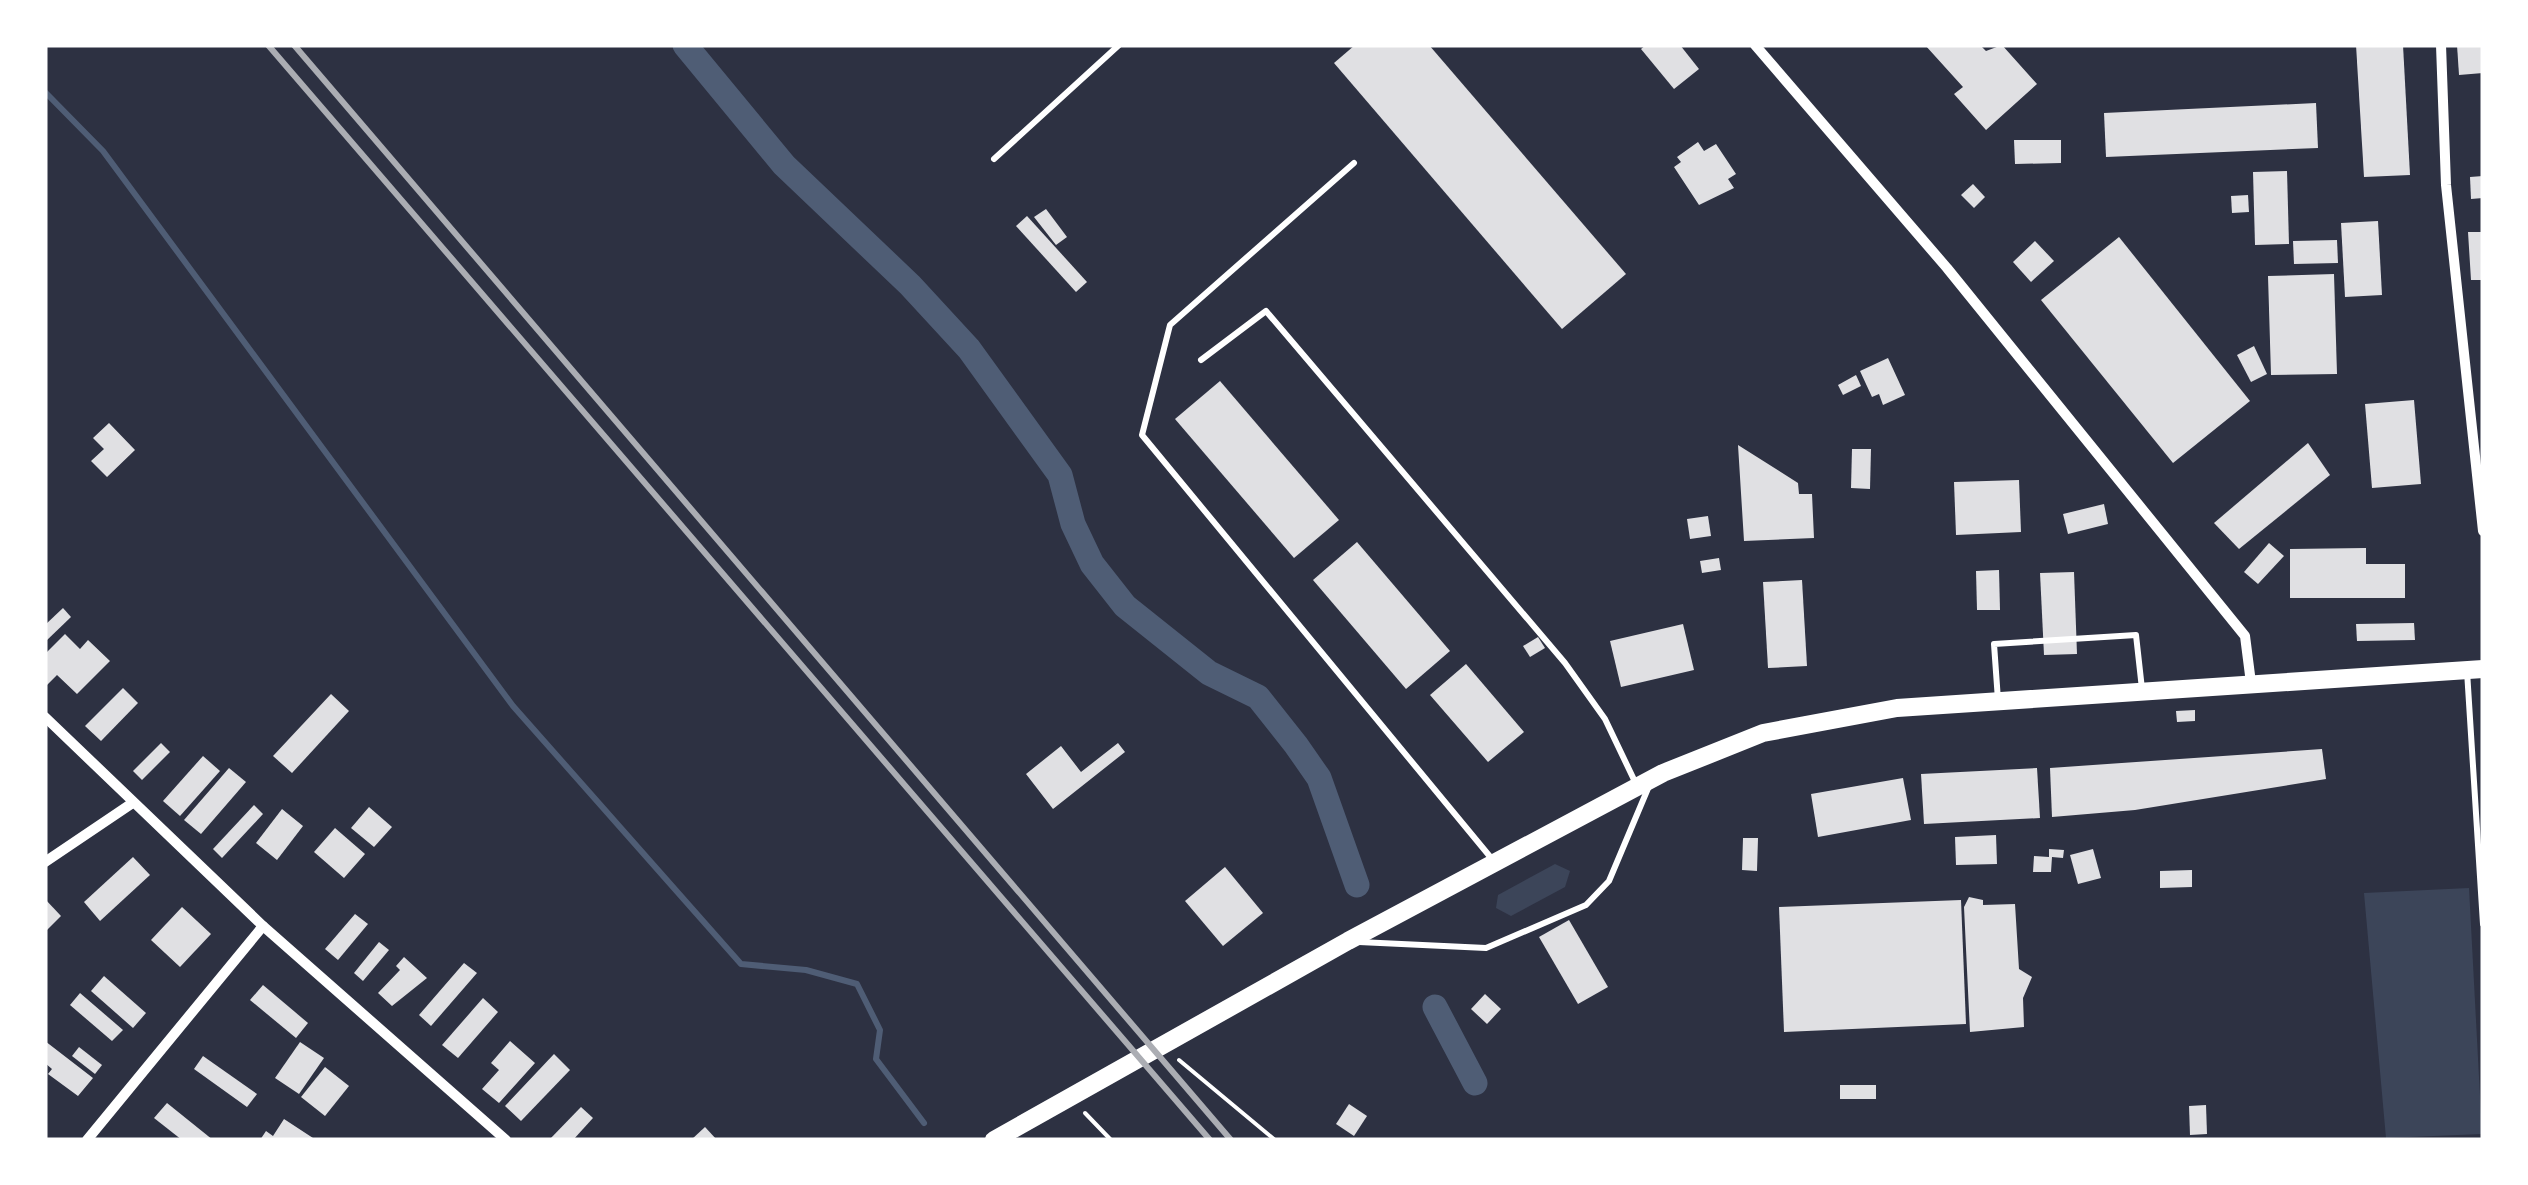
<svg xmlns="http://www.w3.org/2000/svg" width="2528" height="1185" viewBox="0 0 2528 1185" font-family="'Open Sans',sans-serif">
	<rect width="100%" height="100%" fill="#2d3142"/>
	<g fill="#3c4559">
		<path d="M1555 864 1570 871 1565 887 1511 916 1496 908 1498 895Z"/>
		<path d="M2469 888 2482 1134 2386 1138 2364 893Z"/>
	</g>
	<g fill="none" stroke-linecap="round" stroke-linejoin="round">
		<path stroke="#4f5d75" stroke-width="6" d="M45 92 103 151 513 706 741 964 806 970 857 984 880 1030 876 1059 924 1123"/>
		<g stroke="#4f5d75" stroke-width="25">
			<path d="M685 45 784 165 910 285 969 349 1060 475 1073 524 1092 564 1125 606 1209 673 1258 697 1296 745 1319 778 1357 885"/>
			<path d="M1435 1007 1475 1083"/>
		</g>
	</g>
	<g fill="#e0e0e3">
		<path d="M1355 45H1429L1626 274 1562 329 1334 63Z"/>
		<path d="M1646 45H1680L1699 69 1674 89 1641 49Z"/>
		<path d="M1925 45H1980L1986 51 2002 45 2037 84 1986 130 1954 94 1963 87Z"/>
		<path d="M2356 45H2403L2410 175 2364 177Z"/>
		<path d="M2457 45H2483V73L2459 75Z"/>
		<path d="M2316 103 2318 148 2106 157 2104 113Z"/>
		<path d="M2014 140H2061V163L2015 164Z"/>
		<path d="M1698 142 1704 151 1716 144 1736 174 1728 179 1734 188 1699 205 1674 167 1681 162 1677 157Z"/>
		<path d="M2287 171 2289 244 2255 245 2253 172Z"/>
		<path d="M2483 176V198L2471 199 2470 177Z"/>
		<path d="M1973 184 1985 197 1974 208 1961 195Z"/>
		<path d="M2248 195 2249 212 2232 213 2231 196Z"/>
		<path d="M1046 209 1067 237 1056 245 1034 217Z"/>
		<path d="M1027 216 1087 282 1076 292 1016 226Z"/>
		<path d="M2378 221 2382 295 2345 297 2341 223Z"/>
		<path d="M2468 232H2483V280H2471Z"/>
		<path d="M2119 237 2250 401 2173 463 2041 300Z"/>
		<path d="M2337 240 2338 263 2294 264 2293 241Z"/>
		<path d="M2035 241 2054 261 2031 282 2013 262Z"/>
		<path d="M2334 274 2337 374 2271 375 2268 276Z"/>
		<path d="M2254 346 2267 374 2251 382 2237 355Z"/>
		<path d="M1888 358 1905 395 1883 405 1879 394 1872 397 1860 371Z"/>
		<path d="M1856 375 1861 386 1843 395 1838 385Z"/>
		<path d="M1220 381 1339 520 1294 558 1175 419Z"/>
		<path d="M2414 400 2421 484 2372 488 2365 404Z"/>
		<path d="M109 423 135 450 107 477 91 461 104 449 93 438Z"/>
		<path d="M2308 443 2330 475 2239 549 2214 523Z"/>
		<path d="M1738 445 1798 483 1799 494H1812L1814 538 1744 541Z"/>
		<path d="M1852 449H1871L1870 489 1851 488Z"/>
		<path d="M2019 480 2021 532 1956 535 1954 482Z"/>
		<path d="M2104 504 2108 524 2068 534 2063 514Z"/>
		<path d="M1708 516 1711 536 1690 539 1687 519Z"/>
		<path d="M1357 542 1450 651 1406 689 1313 580Z"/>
		<path d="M2269 543 2284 556 2258 584 2244 572Z"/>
		<path d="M2366 548V564H2405V598H2290V549Z"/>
		<path d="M1719 558 1721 570 1702 573 1700 561Z"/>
		<path d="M1999 570 2000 610H1977L1976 571Z"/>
		<path d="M2074 572 2077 654 2044 655 2040 573Z"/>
		<path d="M1802 580 1807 666 1768 668 1763 582Z"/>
		<path d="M63 608 71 617 45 642V625Z"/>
		<path d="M2414 623 2415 640 2357 641 2356 624Z"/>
		<path d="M1683 624 1694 670 1621 687 1610 641Z"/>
		<path d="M65 634 80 649 88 640 110 661 77 694 57 675 45 687V654Z"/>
		<path d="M1538 637 1545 648 1530 657 1523 646Z"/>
		<path d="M1466 664 1524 732 1488 762 1430 695Z"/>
		<path d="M123 688 138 703 101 741 85 726Z"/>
		<path d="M331 694 349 711 292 773 273 756Z"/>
		<path d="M2195 710V721L2177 722 2176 711Z"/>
		<path d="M161 743 170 752 142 780 133 771Z"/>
		<path d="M1118 743 1125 752 1053 809 1026 774 1061 746 1081 772Z"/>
		<path d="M2322 749 2326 779 2135 810 2052 817 2050 768Z"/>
		<path d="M203 756 220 771 180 816 163 801Z"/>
		<path d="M229 768 246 782 201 834 184 820Z"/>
		<path d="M2037 768 2040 818 1924 824 1921 774Z"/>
		<path d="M1903 778 1911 820 1818 837 1811 794Z"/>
		<path d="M254 805 263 814 222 858 213 849Z"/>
		<path d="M369 807 392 827 374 847 351 828Z"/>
		<path d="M282 809 303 826 277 860 256 843Z"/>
		<path d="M335 828 365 854 344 878 314 852Z"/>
		<path d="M1996 835 1997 864 1956 865 1955 837Z"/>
		<path d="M1743 838H1758L1757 871 1742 870Z"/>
		<path d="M2049 849 2064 850 2063 858 2052 857 2051 872H2033L2034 856 2049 857Z"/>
		<path d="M2093 849 2101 878 2078 884 2070 855Z"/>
		<path d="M133 857 150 875 100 921 84 902Z"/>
		<path d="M1225 867 1263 913 1223 946 1185 901Z"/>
		<path d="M2192 870V887L2160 888V871Z"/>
		<path d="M1969 897 1983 900V905L2015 904 2019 969 2032 977 2023 998 2024 1027 1970 1032 1964 907Z"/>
		<path d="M45 899 61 916 45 932Z"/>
		<path d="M1961 900 1966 1024 1784 1032 1779 907Z"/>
		<path d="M182 907 211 934 180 967 151 940Z"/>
		<path d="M355 914 368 924 338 960 325 949Z"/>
		<path d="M1569 920 1608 987 1578 1004 1539 937Z"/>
		<path d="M379 942 389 950 363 981 354 973Z"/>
		<path d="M404 957 427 978 392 1006 378 993 400 970 396 966Z"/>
		<path d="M464 963 477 973 431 1026 419 1015Z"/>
		<path d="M104 976 146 1013 133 1028 91 991Z"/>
		<path d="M263 985 308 1023 296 1038 250 1000Z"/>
		<path d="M80 993 123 1030 112 1041 70 1005Z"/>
		<path d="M1485 994 1501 1009 1487 1024 1471 1009Z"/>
		<path d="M483 998 498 1012 458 1058 442 1045Z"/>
		<path d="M45 1041 93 1078 78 1096 48 1074 52 1069 45 1063Z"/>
		<path d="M510 1041 535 1063 499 1103 482 1089 499 1070 491 1063Z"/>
		<path d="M300 1042 324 1058 299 1094 275 1078Z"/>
		<path d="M79 1047 102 1065 95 1074 72 1056Z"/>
		<path d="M554 1054 570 1070 521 1121 505 1106Z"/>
		<path d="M203 1056 257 1094 247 1107 194 1069Z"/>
		<path d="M325 1067 349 1086 325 1116 301 1097Z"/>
		<rect x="1840" y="1085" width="36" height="14"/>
		<path d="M167 1103 213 1140H182L154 1118Z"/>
		<path d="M1349 1104 1367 1116 1354 1136 1336 1124Z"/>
		<path d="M2206 1105 2207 1134 2190 1135 2189 1106Z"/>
		<path d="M581 1107 593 1118 573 1140H549Z"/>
		<path d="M284 1119 313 1138 311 1140H260L266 1131 273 1136Z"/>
		<path d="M705 1127 717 1140H691Z"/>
	</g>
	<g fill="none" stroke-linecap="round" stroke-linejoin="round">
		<g stroke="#fff" stroke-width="4">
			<path d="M1179 1060 1275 1140"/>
			<path d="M1085 1113 1111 1140"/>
		</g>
		<g stroke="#fff" stroke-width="6">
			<path d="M994 159 1119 45"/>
			<path d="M1354 163 1170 325 1142 435 1492 859"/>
			<path d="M1201 360 1266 311 1565 663 1605 719 1637 786"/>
			<path d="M2467 671 2483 924"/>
			<path d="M1998 700 1994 644 2136 635 2142 689"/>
			<path d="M1359 942 1486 948 1586 905 1609 881 1649 786"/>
		</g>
		<g stroke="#fff" stroke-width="10">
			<path d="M1755 45 1947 268 2245 636 2251 683"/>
			<path d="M2441 45 2446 185 2483 531"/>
			<path d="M45 717 263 926 506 1140"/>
			<path d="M45 862 131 804"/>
			<path d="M87 1140 263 926"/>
		</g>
		<path stroke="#fff" stroke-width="18" d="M994 1140 1348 941 1663 773 1763 733 1897 708 2483 669"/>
		<g stroke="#abadb3" stroke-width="6">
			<path d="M268 45 1210 1140"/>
			<path d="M294 45 1231 1140"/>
		</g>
	</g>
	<rect width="2528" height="1185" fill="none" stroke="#ffffff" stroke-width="95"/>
</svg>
